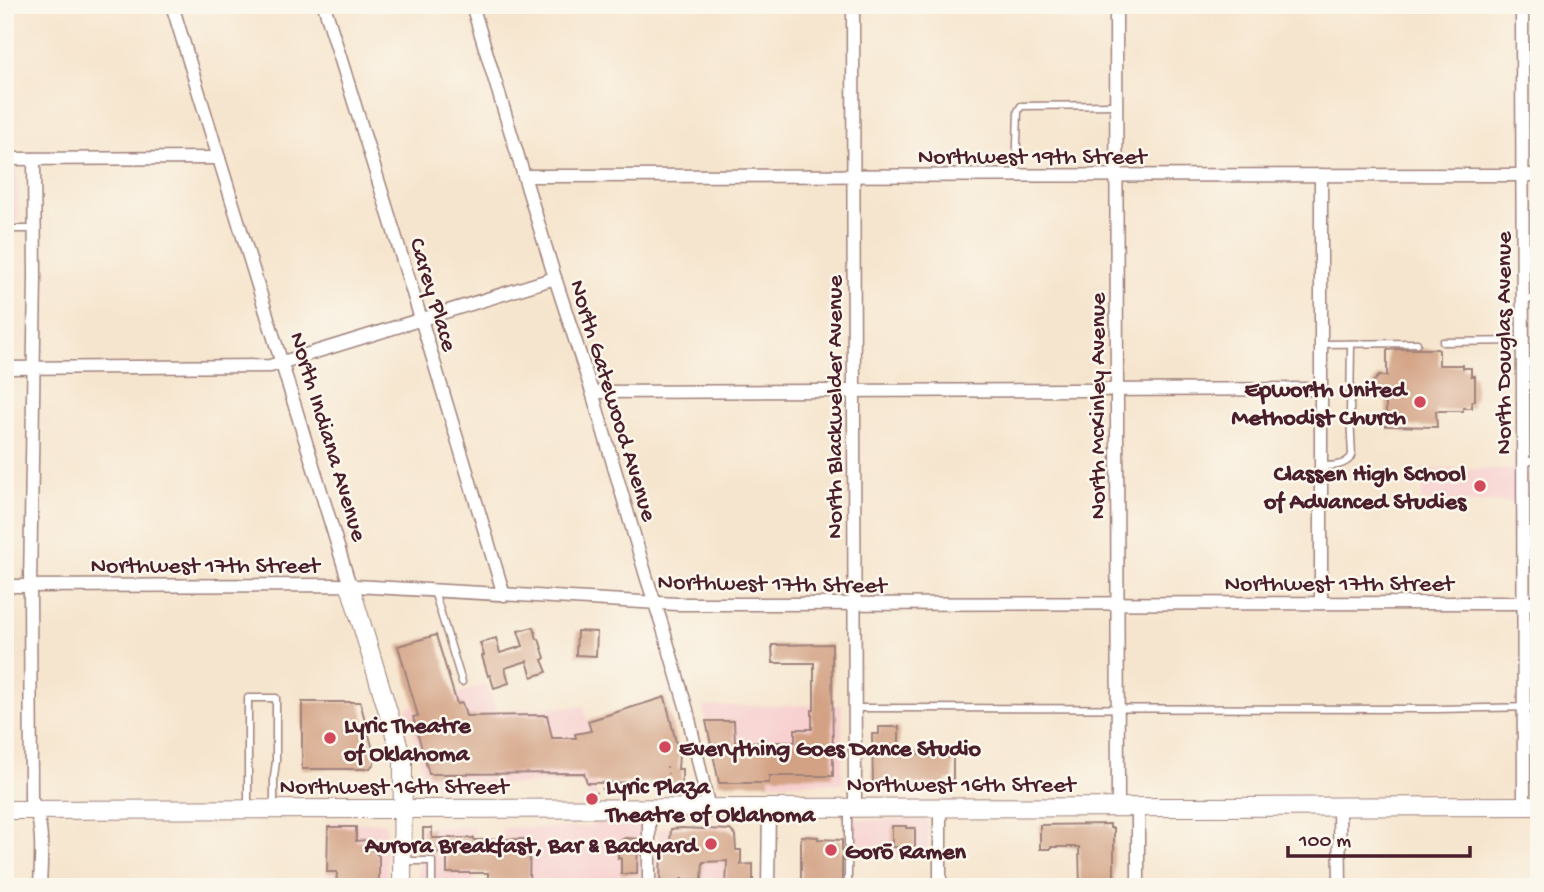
<svg xmlns="http://www.w3.org/2000/svg" width="1544" height="892" viewBox="0 0 1544 892" font-family="'Gochi Hand',sans-serif">
	<rect width="100%" height="100%" fill="#fbf7ec"/>
	<filter id="ink" filterUnits="userSpaceOnUse"><feTurbulence type="fractalNoise" baseFrequency=".0143" numOctaves="2"/><feDisplacementMap in="SourceGraphic" scale="14" xChannelSelector="R" yChannelSelector="G"/><feConvolveMatrix kernelMatrix="1 2 1 2 8 2 1 2 1" color-interpolation-filters="sRGB"/></filter>
	<filter id="wash" filterUnits="userSpaceOnUse"><feTurbulence type="fractalNoise" baseFrequency=".00686" numOctaves="4" result="noise"/><feDisplacementMap in="SourceGraphic" scale="28" xChannelSelector="R" yChannelSelector="G"/><feGaussianBlur stdDeviation="1.57" result="paint"/><feColorMatrix in="noise" values="0 0 0 0 0 0 0 0 0 0 0 0 0 0 0 0 0 1.4 0 .05"/><feComposite in="paint" operator="in"/></filter>
	<g filter="url(#wash)">
		<rect width="100%" height="100%" fill="#f6e5ce"/>
		<g fill="#f7d0cf">
			<path d="M5 169H17L18 222H5Z"/>
			<path d="M1422 469 1539 470V503L1422 502Z"/>
			<path d="M486 685 497 711 584 706 587 721 665 697 671 724 652 730V782L596 783V816H642V887H502L503 839 501 828 591 827 587 783 428 786 406 708Z"/>
			<path d="M842 705V783H719L703 706Z"/>
			<path d="M925 819 928 824V856L855 855V820Z"/>
			<path d="M327 822 386 823 387 887H327Z"/>
			<path d="M419 827H474V887H418Z"/>
			<rect x="658" y="827" width="69" height="60"/>
		</g>
		<g id="blocks">
			<g fill="#d3a284">
				<path d="M1397 349H1437L1439 350V365H1463V368H1471V376H1475V401H1472V408H1463V411H1436L1437 427 1386 426V400H1380L1373 393V382L1379 376H1387V350Z"/>
				<path d="M534 627 537 639H539L545 658 542 660 547 672 532 677 527 661 505 668 509 683 494 688 490 675 488 676 482 656 484 655 480 643 496 638 500 653 523 646 518 631Z"/>
				<path d="M577 631 597 632 596 656 576 655Z"/>
				<path d="M436 635 457 704 462 703 466 716 547 715 552 738H576L575 734 591 731 588 721 665 697 679 755 678 769H682V787H665V782L587 783 584 773 429 774 413 717 418 716 398 646Z"/>
				<path d="M832 644 833 776H769V783H719L706 721H734L735 742H795V729H812V710H814V663H773L772 645Z"/>
				<path d="M302 702H360L375 757 374 763 370 768 365 769H302Z"/>
				<path d="M879 727H899V753L928 754V757H953V780H946V784L873 785 872 734H879Z"/>
				<path d="M1110 824V828H1114V887H1080L1079 847H1051V849H1040V825Z"/>
				<path d="M892 826H906V828H915V847L898 848V847H892Z"/>
				<path d="M328 827H356V841L369 840 371 844 372 850 379 856V887H336L337 872H327Z"/>
				<path d="M423 828H432V838H474V840L530 839 529 887H492V881H488V873H447V852L420 853V840H423Z"/>
				<path d="M681 828 730 830 735 835 736 850H741V865L753 864V887H726L727 861 703 862 702 879H681V887H660L661 844H670L671 829Z"/>
				<path d="M801 836 818 837V839L842 840V887H801Z"/>
				<path d="M625 838 638 839 637 874H621V858H618L619 842Z"/>
			</g>
		</g>
	</g>
	<g filter="url(#ink)">
		<use href="#blocks" fill-opacity="0" stroke="#a0827c" stroke-width="2"/>
		<g fill="none" stroke-linecap="round" stroke-linejoin="round">
			<defs>
				<g id="lane">
					<path d="M1016 176 1018 111 1021 106 1116 105"/>
					<path d="M7 229H35"/>
					<path d="M1523 299H1539"/>
					<path d="M1443 342 1523 341"/>
					<path d="M1321 344 1417 343"/>
					<path d="M1523 363H1539"/>
					<path d="M1523 461H1539"/>
					<path d="M1322 466C1333 466 1345 466 1352 456L1350 415 1351 344"/>
					<path d="M434 591 462 682"/>
					<path d="M855 708 1438 709 1539 707"/>
					<path d="M248 807V698H276V761L274 777V808"/>
					<path d="M404 861H432V887"/>
					<path d="M848 887V808"/>
				</g>
				<g id="street">
					<path d="M172 5 350 586"/>
					<path d="M324 5 421 319 504 595"/>
					<path d="M472 5 555 278 592 392 647 579 662 625 687 710 709 809"/>
					<path d="M853 5 855 808"/>
					<path d="M1116 5 1118 807"/>
					<path d="M1522 5 1524 806"/>
					<path d="M5 159 219 158"/>
					<path d="M34 159 35 278 30 585 31 798C45 826 41 856 40 887"/>
					<path d="M1321 175V603"/>
					<path d="M525 176 1539 175"/>
					<path d="M5 368 270 366 555 278"/>
					<path d="M592 392 1321 389"/>
					<path d="M5 586 337 585 677 604 1539 603"/>
					<path d="M1138 807V887"/>
					<path d="M1339 807 1340 887"/>
					<path d="M649 887V809"/>
					<path d="M768 887 769 808"/>
					<path d="M940 887V808"/>
				</g>
				<g id="secondary">
					<path d="M350 586 403 761 402 887"/>
					<path d="M5 810 1539 806"/>
				</g>
			</defs>
			<use href="#lane" stroke="#a0827c" stroke-width="9"/>
			<use href="#street" stroke="#a0827c" stroke-width="15"/>
			<use href="#secondary" stroke="#a0827c" stroke-width="20"/>
			<g stroke="#a0827c" stroke-width="2" stroke-dasharray="2 5" stroke-linecap="butt">
				<path d="M667 766 668 774"/>
				<path d="M595 793 603 788"/>
			</g>
			<use href="#lane" stroke="#fff" stroke-width="6"/>
			<use href="#street" stroke="#fff" stroke-width="12"/>
			<use href="#secondary" stroke="#fff" stroke-width="18"/>
		</g>
	</g>
	<g fill="#d1495b" stroke="#fbf7ec" stroke-width="2.5">
		<circle cx="1420" cy="402" r="7"/>
		<circle cx="1480" cy="486" r="7"/>
		<circle cx="330" cy="738" r="7"/>
		<circle cx="665" cy="747" r="7"/>
		<circle cx="592" cy="799" r="7"/>
		<circle cx="711" cy="844" r="7"/>
		<circle cx="831" cy="850" r="7"/>
	</g>
	<g text-anchor="middle" stroke-width="5" stroke-linejoin="round" paint-order="stroke">
		<g font-size="24" fill="#4a1f2b" stroke="#fbf7ec">
			<text x="1032" y="163">Northwest 19th Street</text>
			<text transform="translate(435 294) rotate(73)" y="8">Carey Place</text>
			<text transform="translate(1502 343) rotate(-90)" y="8">North Douglas Avenue</text>
			<text transform="translate(615 400) rotate(73)" y="8">North Gatewood Avenue</text>
			<text transform="translate(1096 406) rotate(-90)" y="8">North McKinley Avenue</text>
			<text transform="translate(833 407) rotate(-90)" y="8">North Blackwelder Avenue</text>
			<text transform="translate(330 436) rotate(73)" y="8">North Indiana Avenue</text>
			<text x="205" y="572">Northwest 17th Street</text>
			<text transform="translate(772 582) rotate(1)" y="8">Northwest 17th Street</text>
			<text x="1339" y="590">Northwest 17th Street</text>
			<text x="961" y="791">Northwest 16th Street</text>
			<text x="394" y="793">Northwest 16th Street</text>
		</g>
		<g font-size="24" font-weight="bold" fill="#4a1f2b" stroke="#fbf7ec" text-anchor="start">
			<text x="1406" y="396" text-anchor="end">Epworth United<tspan x="1406" dy="28">Methodist Church</tspan></text>
			<text x="1466" y="480" text-anchor="end">Classen High School<tspan x="1466" dy="28">of Advanced Studies</tspan></text>
			<text x="344" y="732">Lyric Theatre<tspan x="344" dy="28">of Oklahoma</tspan></text>
			<text x="679" y="755">Everything Goes Dance Studio</text>
			<text x="606" y="793">Lyric Plaza<tspan x="606" dy="28">Theatre of Oklahoma</tspan></text>
			<text x="697" y="852" text-anchor="end">Aurora Breakfast, Bar &amp; Backyard</text>
			<text x="845" y="858">Gorõ Ramen</text>
		</g>
	</g>
	<rect width="1544" height="892" fill="none" stroke="#fbf7ec" stroke-width="28"/>
	<path d="M1288 846v10h182v-10" fill="none" stroke="#4a1f2b" stroke-width="3.5"/>
	<text x="1299" y="846" font-size="21" fill="#4a1f2b" stroke="#fbf7ec" stroke-width="5" paint-order="stroke">100 m</text>
</svg>
